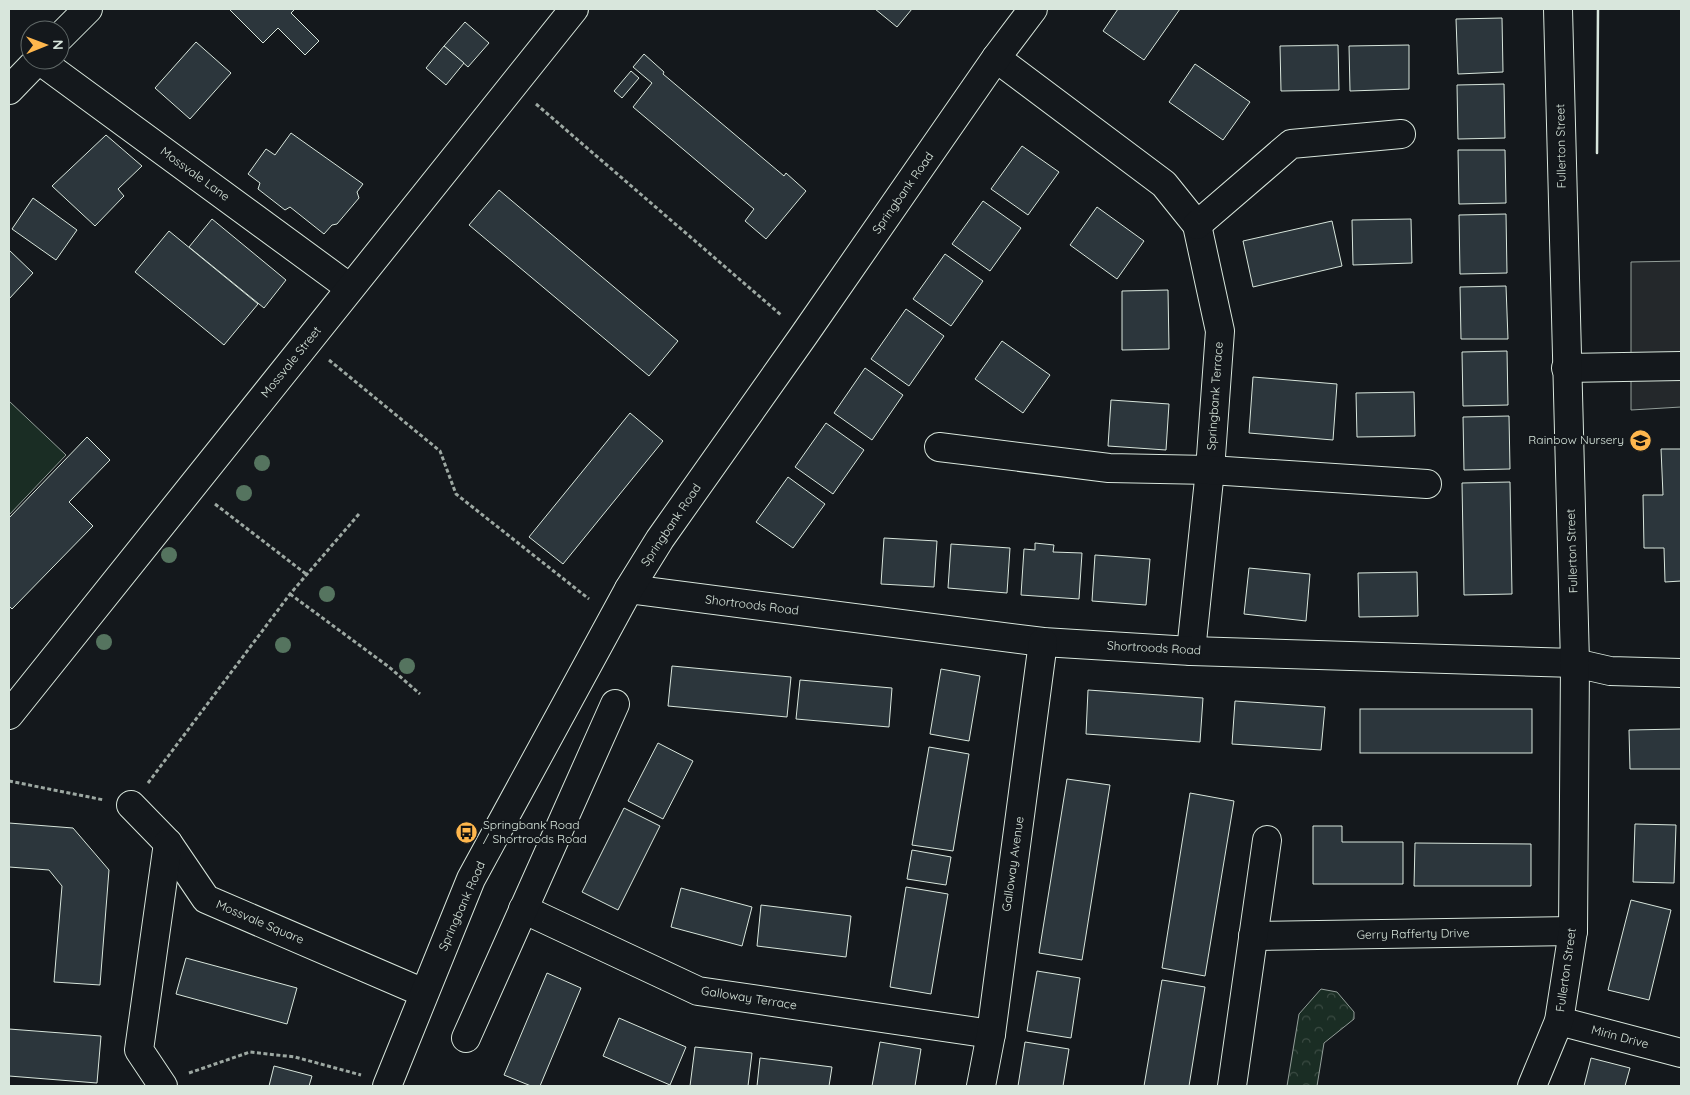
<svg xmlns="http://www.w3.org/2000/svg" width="1690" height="1095" viewBox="0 0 1690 1095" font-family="Quicksand,sans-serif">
	<defs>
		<pattern id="park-crowns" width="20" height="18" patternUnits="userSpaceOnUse" patternTransform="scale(1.25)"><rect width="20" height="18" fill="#1a2d24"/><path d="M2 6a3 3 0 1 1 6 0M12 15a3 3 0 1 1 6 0" fill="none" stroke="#3b4b43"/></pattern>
	</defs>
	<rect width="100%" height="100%" fill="#14181c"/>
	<path fill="url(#park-crowns)" stroke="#939e99" d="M1321 989 1337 992 1354 1012V1019L1324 1043 1317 1086H1287L1299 1014Z"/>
	<path fill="#1a2d24" stroke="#939e99" d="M9 401 66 455 9 515Z"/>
	<path fill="#24282b" stroke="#939e99" d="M1681 261V407L1631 410V262Z"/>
	<g fill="#2c363c" stroke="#d8e6dc">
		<path d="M229 9H295L291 13 319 41 305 55 278 28 263 43Z"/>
		<path d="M875 9H912L897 27Z"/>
		<path d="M1118 9H1180L1144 60 1103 31Z"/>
		<path d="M1502 18 1503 72 1458 74 1456 19Z"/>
		<path d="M465 22 489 43 468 67 444 46Z"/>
		<path d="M196 42 231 73 190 119 155 88Z"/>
		<path d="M1338 45 1339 90 1281 91 1280 46Z"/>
		<path d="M1409 45V89L1350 91 1349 46Z"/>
		<path d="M444 46 464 63 446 85 426 68Z"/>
		<path d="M644 54 664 72 663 74 784 176 786 173 806 191 766 239 745 221 754 209 633 107 652 83 633 67Z"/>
		<path d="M1195 64 1250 102 1223 140 1169 102Z"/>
		<path d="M631 71 639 78 622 98 614 91Z"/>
		<path d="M1504 84 1505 138 1458 139 1457 85Z"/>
		<path d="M291 133 363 184 357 192 359 198 337 224 332 225 324 234 290 207 285 210 258 189 260 183 248 174 266 149 275 155Z"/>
		<path d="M106 135 142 166 118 189 124 196 95 226 52 186Z"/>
		<path d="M1022 146 1059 172 1028 215 991 189Z"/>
		<path d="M1458 150H1505L1506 203 1459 204Z"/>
		<path d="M499 190 678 341 649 376 469 225Z"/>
		<path d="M33 198 77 230 56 260 12 229Z"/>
		<path d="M983 201 1021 228 990 271 952 244Z"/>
		<path d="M1097 207 1144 241 1117 279 1070 245Z"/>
		<path d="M1506 214 1507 273 1460 274 1459 215Z"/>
		<path d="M212 219 286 280 264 308 189 247Z"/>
		<path d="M1411 219 1412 263 1353 265 1352 220Z"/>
		<path d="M1332 221 1342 266 1253 287 1243 241Z"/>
		<path d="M169 231 258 304 224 345 135 272Z"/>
		<path d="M9 250 33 273 9 299Z"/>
		<path d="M945 254 983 281 951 326 913 299Z"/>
		<path d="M1506 286 1508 339H1461L1460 287Z"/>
		<path d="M1168 290 1169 349 1122 350V291Z"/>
		<path d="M906 309 944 336 909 386 871 359Z"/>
		<path d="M1002 341 1050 375 1023 413 975 379Z"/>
		<path d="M1507 351 1508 405 1463 406 1462 352Z"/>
		<path d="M865 368 903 395 872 440 834 413Z"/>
		<path d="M1253 377 1337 384 1333 440 1249 433Z"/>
		<path d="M1414 392 1415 436 1357 437 1356 393Z"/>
		<path d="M1111 400 1169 404 1166 450 1108 446Z"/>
		<path d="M630 413 663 441 563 564 529 537Z"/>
		<path d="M1509 416 1510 469 1464 470 1463 417Z"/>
		<path d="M826 423 864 450 833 494 795 467Z"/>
		<path d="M87 437 110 460 69 502 93 526 12 609 9 606V518Z"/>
		<path d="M1661 449H1681V581L1665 582 1664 548H1644L1643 495H1663Z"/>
		<path d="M788 477 825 504 793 548 756 522Z"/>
		<path d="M1510 482 1512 594 1464 595 1462 483Z"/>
		<path d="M884 538 937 541 934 587 881 584Z"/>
		<path d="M1035 543 1054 545 1053 552 1082 553 1079 599 1021 595 1024 549 1035 550Z"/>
		<path d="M951 544 1010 548 1007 593 948 588Z"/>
		<path d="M1095 555 1150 559 1146 605 1092 601Z"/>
		<path d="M1249 568 1310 574 1306 621 1244 614Z"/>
		<path d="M1417 572 1418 616 1359 617 1358 573Z"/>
		<path d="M672 666 791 677 787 717 668 706Z"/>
		<path d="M941 669 980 676 969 741 930 734Z"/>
		<path d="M800 680 892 688 889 727 796 719Z"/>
		<path d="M1088 690 1203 698 1200 742 1086 734Z"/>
		<path d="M1235 701 1325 707 1321 750 1232 744Z"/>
		<rect x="1360" y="709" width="172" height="44"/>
		<path d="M1681 729V769H1630L1629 730Z"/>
		<path d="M658 743 693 761 663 819 628 801Z"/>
		<path d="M929 747 969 754 953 851 912 845Z"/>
		<path d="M1067 779 1110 785 1082 960 1039 953Z"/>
		<path d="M1190 793 1234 801 1205 976 1162 968Z"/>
		<path d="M624 808 660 826 618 910 582 892Z"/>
		<path d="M9 823 73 828 109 870 100 985 54 982 62 886 49 870 9 867Z"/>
		<path d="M1635 824 1676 825 1674 883 1633 882Z"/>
		<path d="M1313 826H1342V842H1403V884H1313Z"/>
		<path d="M1415 843 1531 844V886H1414Z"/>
		<path d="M912 850 951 857 946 885 907 879Z"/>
		<path d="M906 887 948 894 931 994 890 987Z"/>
		<path d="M681 888 752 907 742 946 671 927Z"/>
		<path d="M1631 900 1671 910 1649 1000 1608 990Z"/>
		<path d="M761 905 851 916 846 957 757 946Z"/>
		<path d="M186 958 297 988 287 1024 176 994Z"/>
		<path d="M1037 971 1080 978 1071 1038 1027 1031Z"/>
		<path d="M547 973 581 988 540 1086H531L504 1075Z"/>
		<path d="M1162 980 1205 987 1189 1086H1144Z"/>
		<path d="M619 1018 686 1047 670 1085 603 1056Z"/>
		<path d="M9 1029 101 1036 97 1083 9 1076Z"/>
		<path d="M880 1042 921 1049 915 1086H872Z"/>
		<path d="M1025 1042 1069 1049 1063 1086H1018Z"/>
		<path d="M695 1047 752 1053 748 1086H690Z"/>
		<path d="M760 1058 832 1067 829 1086H757Z"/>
		<path d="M1591 1058 1630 1068 1625 1086H1584Z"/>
		<path d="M274 1066 312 1076 309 1086H269Z"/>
	</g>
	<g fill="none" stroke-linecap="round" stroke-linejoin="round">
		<defs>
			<g id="minor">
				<path d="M996 58 1164 184 1197 225 1220 331 1210 470 1191 651"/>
				<path d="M39 60 350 288"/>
				<path d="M1197 225 1291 144 1401 134"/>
				<path d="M1566 368 1681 366"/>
				<path d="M939 447 1109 468 1210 470 1427 484"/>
				<path d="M629 589 1043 642 1191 651 1575 663 1610 671 1681 673"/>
				<path d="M9 715 574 9"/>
				<path d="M131 805 168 843 206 899 424 993"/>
				<path d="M523 909 698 991 991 1034"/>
				<path d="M1253 936 1573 931"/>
				<path d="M1559 1021 1681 1053"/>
				<path d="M466 1038 615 704"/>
				<path d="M163 1086 139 1050 168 843"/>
				<path d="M387 1086 471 879 629 589 660 539 804 335 996 58 1033 9"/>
				<path d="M981 1086 991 1034 1043 642"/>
				<path d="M1232 1086 1267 840"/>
				<path d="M1532 1086 1559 1021 1573 931 1575 663 1558 9"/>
			</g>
			<g id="major">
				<path d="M60 37 88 9"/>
				<path d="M9 90 38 60"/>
			</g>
		</defs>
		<use href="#minor" stroke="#d8e6dc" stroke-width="30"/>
		<use href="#major" stroke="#d8e6dc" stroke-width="30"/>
		<g stroke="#9da8a2" stroke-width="3" stroke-dasharray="4 2.5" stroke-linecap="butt">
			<path d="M536 104 781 315"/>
			<path d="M329 360 440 451 456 494 589 599"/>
			<path d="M215 504 306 574"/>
			<path d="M290 594 389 667 420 694"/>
			<path d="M9 781 104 800"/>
			<path d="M148 783 290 594 359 514"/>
			<path d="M189 1073 250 1052 295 1057 361 1075"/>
		</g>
		<use href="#minor" stroke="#14181c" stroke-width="28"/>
		<use href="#major" stroke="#14181c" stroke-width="28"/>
		<path stroke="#d8e6dc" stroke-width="2.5" d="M1597 153 1598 9"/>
	</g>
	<g fill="#55745f">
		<circle cx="262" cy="463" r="8"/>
		<circle cx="244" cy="493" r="8"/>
		<circle cx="169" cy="555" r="8"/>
		<circle cx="327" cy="594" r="8"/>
		<circle cx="104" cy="642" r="8"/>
		<circle cx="283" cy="645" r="8"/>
		<circle cx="407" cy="666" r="8"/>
	</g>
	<defs>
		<symbol id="school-disc" viewBox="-11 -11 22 22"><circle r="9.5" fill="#ffb74d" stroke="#14181c"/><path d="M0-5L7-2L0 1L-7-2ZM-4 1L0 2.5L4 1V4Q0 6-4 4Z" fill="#111"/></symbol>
		<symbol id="bus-disc" viewBox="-11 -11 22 22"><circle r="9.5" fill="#ffb74d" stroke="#14181c"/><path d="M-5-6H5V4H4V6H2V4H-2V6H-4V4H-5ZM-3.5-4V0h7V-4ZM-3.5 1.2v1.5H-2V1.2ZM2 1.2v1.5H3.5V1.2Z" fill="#111"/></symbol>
	</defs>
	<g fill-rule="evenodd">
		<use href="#school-disc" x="1628" y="428" width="25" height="25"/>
		<use href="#bus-disc" x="454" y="820" width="25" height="25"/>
	</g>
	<g text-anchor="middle" stroke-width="4" stroke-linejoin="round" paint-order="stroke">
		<g font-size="12" fill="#d8e6dc" stroke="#14181c">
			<text transform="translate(1561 146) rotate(-91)" y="4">Fullerton Street</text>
			<text transform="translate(195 174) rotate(36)" y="4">Mossvale Lane</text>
			<text transform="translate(903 193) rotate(-55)" y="4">Springbank Road</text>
			<text transform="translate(291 362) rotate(-51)" y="4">Mossvale Street</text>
			<text transform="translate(1215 396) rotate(-86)" y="4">Springbank Terrace</text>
			<text transform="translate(671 525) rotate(-56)" y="4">Springbank Road</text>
			<text transform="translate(1572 551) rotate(-92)" y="4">Fullerton Street</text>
			<text transform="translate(752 605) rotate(7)" y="4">Shortroods Road</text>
			<text transform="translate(1154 648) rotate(3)" y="4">Shortroods Road</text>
			<text transform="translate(1013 864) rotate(-82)" y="4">Galloway Avenue</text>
			<text transform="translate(462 906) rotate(-66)" y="4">Springbank Road</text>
			<text transform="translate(260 922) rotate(23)" y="4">Mossvale Square</text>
			<text transform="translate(1413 934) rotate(-1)" y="4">Gerry Rafferty Drive</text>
			<text transform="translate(1566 970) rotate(-82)" y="4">Fullerton Street</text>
			<text transform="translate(749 998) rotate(9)" y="4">Galloway Terrace</text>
			<text transform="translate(1620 1037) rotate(15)" y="4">Mirin Drive</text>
		</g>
		<g font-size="12" fill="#d8e6dc" stroke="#14181c" text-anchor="end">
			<text x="1624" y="444">Rainbow Nursery</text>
			<text x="483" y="829" text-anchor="start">Springbank Road<tspan x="483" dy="14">/ Shortroods Road</tspan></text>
		</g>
	</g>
	<rect width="1690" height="1095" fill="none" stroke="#d8e6dc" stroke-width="20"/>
	<g transform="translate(45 45) rotate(89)"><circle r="24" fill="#14181c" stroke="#626a69"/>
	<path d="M0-4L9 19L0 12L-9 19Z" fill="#ffb74d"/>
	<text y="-8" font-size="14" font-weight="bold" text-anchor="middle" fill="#d8e6dc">N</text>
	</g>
</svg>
